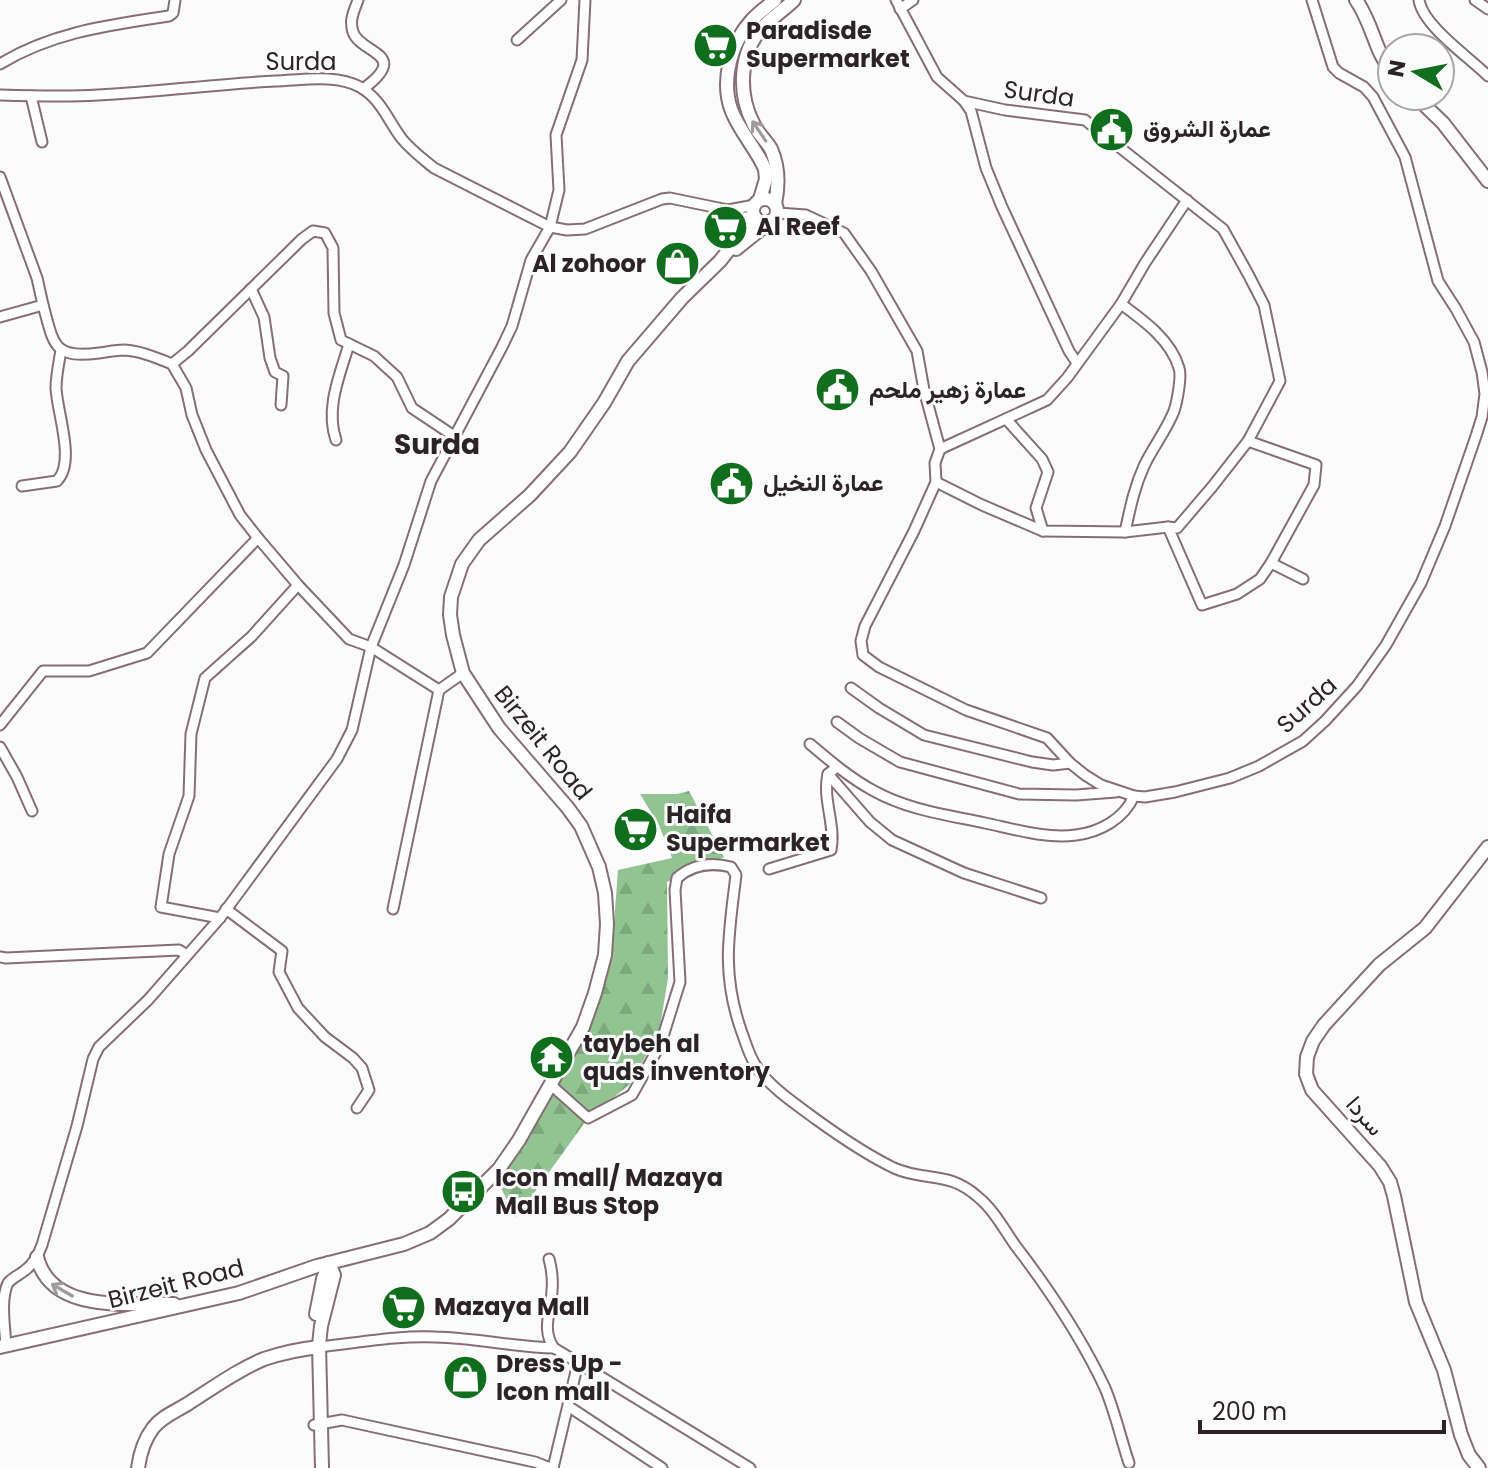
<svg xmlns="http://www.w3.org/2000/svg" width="1488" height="1468" viewBox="0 0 1488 1468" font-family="Poppins,Vazirmatn,sans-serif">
	<defs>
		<pattern id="forest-firs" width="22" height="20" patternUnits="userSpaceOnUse" patternTransform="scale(2)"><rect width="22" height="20" fill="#91c491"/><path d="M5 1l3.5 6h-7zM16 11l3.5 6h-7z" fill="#7da87d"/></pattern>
	</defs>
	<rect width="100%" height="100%" fill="#fbfbfb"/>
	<path fill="url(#forest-firs)" d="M689 791 724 857 667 882 668 978 659 1033 629 1085 588 1118 516 1218 494 1174 595 1016 612 950 618 870 672 858 659 825 640 794H677Z"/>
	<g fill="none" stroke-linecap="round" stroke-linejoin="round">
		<defs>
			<g id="street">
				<path d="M358 0C354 11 349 20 353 32 360 54 412 53 363 89"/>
				<path d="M896 0 937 77 964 101 1005 110 1085 120 1223 229 1248 274 1264 305 1280 381 1248 441 1212 487 1177 528 1168 527 1125 532 1043 531 982 505 936 482"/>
				<path d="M1419 0C1423 26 1469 57 1488 76"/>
				<path d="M1475 0 1488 9"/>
				<path d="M900 9 913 0"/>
				<path d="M517 40 561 0"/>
				<path d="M0 64C52 32 110 25 169 16L173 13 175 0"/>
				<path d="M0 95C33 96 66 97 98 95 158 92 216 84 276 81 303 80 336 74 360 87 382 100 388 121 402 139 411 150 423 159 434 168L550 227 567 230 585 229 662 199 670 198 728 210 755 205"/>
				<path d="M31 96 42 142"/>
				<path d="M964 101 971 111 986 168 1002 207 1069 351 1077 363"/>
				<path d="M0 177 37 278 43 305"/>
				<path d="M728 210 734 217H755"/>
				<path d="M778 213 806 215 844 233 871 271 917 351 924 390 940 449 935 463 936 482 914 531 865 626 861 641 863 655 879 667 966 710 1047 738 1070 763 1085 775 1101 785 1134 796 1145 797 1175 792 1230 778 1259 766 1303 741 1325 721 1357 686 1386 645 1421 583 1445 526 1476 436 1482 417 1485 394 1482 372 1474 342 1456 309 1438 281 1405 157 1373 97 1364 87 1339 73 1333 67 1312 0"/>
				<path d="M251 289 264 317 270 358 275 372 283 376 281 405"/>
				<path d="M1121 304C1143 320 1171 340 1179 368 1182 376 1177 402 1174 411 1166 431 1153 447 1144 466 1134 488 1130 509 1125 532"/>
				<path d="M0 317 43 305C54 345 53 359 99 353 107 352 116 350 124 350 141 351 157 358 172 364L186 388 192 415 206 450 240 515 258 538 298 585 349 639 371 647 439 690 463 673"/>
				<path d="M172 364 188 351 302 239 313 231 325 233 333 248 334 313 341 340 374 356 397 377 412 408 454 436"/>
				<path d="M1006 419 1042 459 1048 472 1036 508 1043 531"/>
				<path d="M336 440C325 408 340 375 349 344"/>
				<path d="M940 449 1047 400 1067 378 1121 304 1145 263 1187 200"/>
				<path d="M22 486 57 481C76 462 57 413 56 388 56 376 59 362 61 350"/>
				<path d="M1168 527 1202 605 1237 594 1260 579 1271 563 1314 485 1316 465 1248 441"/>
				<path d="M1271 563 1303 579"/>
				<path d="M851 688 879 708 924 735 1032 762 1053 765 1070 763"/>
				<path d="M837 722 859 738 900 762 1019 794 1076 795 1116 792"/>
				<path d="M0 725 43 671H89L147 653 258 538"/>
				<path d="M810 744C830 761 850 778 874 791 908 810 948 815 985 823 1014 829 1046 839 1076 835 1100 832 1124 819 1134 796"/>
				<path d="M0 747 17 777 32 811"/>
				<path d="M837 767 828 774 870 822 892 840 964 873 1041 898"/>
				<path d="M769 869 831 850C836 825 822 799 828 774"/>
				<path d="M226 909 282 951 279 972 298 1008 325 1037 353 1058 362 1068 369 1090 357 1108"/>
				<path d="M393 909 439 690"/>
				<path d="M220 918 161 907 169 854 189 796 191 734 205 678 252 636 298 585"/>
				<path d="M0 957 6 958 179 950 187 955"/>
				<path d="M551 1085 588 1118 632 1095 661 1043 680 982 675 890 677 878C693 864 711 862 731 867L736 875C729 933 721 972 741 1030 746 1043 749 1057 758 1069 772 1089 797 1105 817 1120 842 1138 867 1155 894 1168 925 1182 948 1170 978 1197 993 1209 1004 1229 1015 1245 1048 1288 1082 1339 1105 1388 1115 1412 1121 1439 1129 1463"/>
				<path d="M549 1259C552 1270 553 1280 552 1291 551 1311 541 1330 554 1348L750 1468"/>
				<path d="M6 1346C5 1328 0 1299 8 1283 12 1278 19 1275 24 1271 33 1265 38 1256 42 1245L77 1126 93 1059 99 1047 148 1000 220 918 337 759 352 730 371 647 404 565 431 481 502 347 512 326 531 260 550 227 559 190 556 135 582 60 585 0"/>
				<path d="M319 1347C357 1343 399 1335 436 1337 476 1338 514 1347 554 1348"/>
				<path d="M568 1406 662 1468"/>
				<path d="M314 1425 342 1420 535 1462 550 1468"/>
				<path d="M553 1468 578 1363"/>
			</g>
			<g id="secondary">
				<path d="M1356 0C1373 24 1374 50 1392 72"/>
				<path d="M1415 96 1443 123 1488 181"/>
				<path d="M760 199 766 179 765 169C756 148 739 131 731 109 721 80 731 43 751 21 758 13 767 7 775 0"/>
				<circle cx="765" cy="211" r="12"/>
				<path d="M775 204C779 185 779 167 771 149 766 140 757 133 753 123 739 96 739 59 757 34 766 21 783 11 794 0"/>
				<path d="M736 249 771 221"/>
				<path d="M37 1257C51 1314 129 1303 174 1304"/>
				<path d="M316 1314 323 1279 329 1263"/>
				<path d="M0 1347 239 1293 317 1266 404 1244 430 1233 449 1219 499 1169 519 1140 583 1027 595 993 605 955 607 924 605 893 599 867 581 826 568 808 499 728 463 673 453 635 450 615 451 597 462 564 479 540 530 495 570 452 604 403 628 361 682 298 720 261 755 217"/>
				<path d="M138 1468C140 1453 144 1440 153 1428 162 1416 177 1411 189 1403 213 1388 237 1370 264 1359 282 1353 301 1349 319 1347"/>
				<path d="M322 1468 319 1345 321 1326 334 1275 329 1263"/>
				<path d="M1479 1468 1469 1455 1461 1435 1444 1370 1416 1302 1394 1196 1390 1182 1380 1166 1312 1090 1306 1074 1307 1057 1313 1041 1324 1025 1379 965 1425 928 1488 847"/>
			</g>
		</defs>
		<use href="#street" stroke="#856f75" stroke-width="13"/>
		<use href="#secondary" stroke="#856f75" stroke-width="16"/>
		<use href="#street" stroke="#fff" stroke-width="9"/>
		<use href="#secondary" stroke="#fff" stroke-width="12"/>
	</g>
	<defs><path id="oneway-shaft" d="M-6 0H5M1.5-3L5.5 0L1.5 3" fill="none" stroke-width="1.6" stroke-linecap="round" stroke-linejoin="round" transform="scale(2)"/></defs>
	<g stroke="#a09c9d">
		<use href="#oneway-shaft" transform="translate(759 131) rotate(-124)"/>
		<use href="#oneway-shaft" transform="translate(62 1290) rotate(-150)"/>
	</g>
	<defs>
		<symbol id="supermarket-disc" viewBox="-11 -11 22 22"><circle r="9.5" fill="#106f1d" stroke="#fbfbfb"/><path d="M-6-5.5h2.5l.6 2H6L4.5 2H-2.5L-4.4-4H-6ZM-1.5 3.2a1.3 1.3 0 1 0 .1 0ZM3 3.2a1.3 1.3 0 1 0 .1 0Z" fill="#fff"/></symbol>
		<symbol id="civic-disc" viewBox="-11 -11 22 22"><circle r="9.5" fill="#106f1d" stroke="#fbfbfb"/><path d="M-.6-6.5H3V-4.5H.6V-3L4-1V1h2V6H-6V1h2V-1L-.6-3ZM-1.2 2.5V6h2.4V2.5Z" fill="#fff"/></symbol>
		<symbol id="shop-disc" viewBox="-11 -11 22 22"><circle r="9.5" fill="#106f1d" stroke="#fbfbfb"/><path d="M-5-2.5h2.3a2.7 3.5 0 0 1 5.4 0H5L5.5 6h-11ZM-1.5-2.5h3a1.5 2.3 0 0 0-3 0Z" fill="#fff"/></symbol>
		<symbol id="temple-disc" viewBox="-11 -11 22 22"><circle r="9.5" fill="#106f1d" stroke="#fbfbfb"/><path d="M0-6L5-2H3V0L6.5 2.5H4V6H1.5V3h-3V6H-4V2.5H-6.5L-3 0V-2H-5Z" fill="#fff"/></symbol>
		<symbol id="bus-disc" viewBox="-11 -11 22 22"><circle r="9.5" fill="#106f1d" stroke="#fbfbfb"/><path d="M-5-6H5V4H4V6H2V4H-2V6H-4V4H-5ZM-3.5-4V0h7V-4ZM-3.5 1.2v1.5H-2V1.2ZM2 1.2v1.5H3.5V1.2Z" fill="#fff"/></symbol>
	</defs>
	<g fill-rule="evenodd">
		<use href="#supermarket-disc" x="690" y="20" width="51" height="51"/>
		<use href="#civic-disc" x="1086" y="104" width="51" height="51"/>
		<use href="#supermarket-disc" x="700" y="202" width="51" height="51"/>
		<use href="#shop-disc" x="652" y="238" width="51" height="51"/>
		<use href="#civic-disc" x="812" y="364" width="51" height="51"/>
		<use href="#civic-disc" x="706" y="458" width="51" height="51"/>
		<use href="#supermarket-disc" x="610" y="804" width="51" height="51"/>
		<use href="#temple-disc" x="526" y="1032" width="51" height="51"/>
		<use href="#bus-disc" x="438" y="1166" width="51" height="51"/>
		<use href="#supermarket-disc" x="378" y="1282" width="51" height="51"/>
		<use href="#shop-disc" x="440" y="1352" width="51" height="51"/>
	</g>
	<g text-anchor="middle" stroke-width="6" stroke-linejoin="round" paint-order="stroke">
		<g font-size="24" font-weight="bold" fill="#2c2325" stroke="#fbfbfb" text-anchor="start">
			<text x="746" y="39">Paradisde<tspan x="746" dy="28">Supermarket</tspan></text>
			<text x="1143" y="137">عمارة الشروق</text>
			<text x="756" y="235">Al Reef</text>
			<text x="646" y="272" text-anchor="end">Al zohoor</text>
			<text x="869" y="398">عمارة زهير ملحم</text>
			<text x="763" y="491">عمارة النخيل</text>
			<text x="666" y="823">Haifa<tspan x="666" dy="28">Supermarket</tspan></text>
			<text x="583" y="1052">taybeh al<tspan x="583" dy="28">quds inventory</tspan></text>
			<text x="495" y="1186">Icon mall/ Mazaya<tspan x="495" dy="28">Mall Bus Stop</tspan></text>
			<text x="434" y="1315">Mazaya Mall</text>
			<text x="496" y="1372">Dress Up -<tspan x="496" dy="28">Icon mall</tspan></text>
		</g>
		<g font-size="24" fill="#2c2325" stroke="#fbfbfb">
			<text x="301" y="70">Surda</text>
			<text transform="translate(1039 94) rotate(8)" y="8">Surda</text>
			<text transform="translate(1307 705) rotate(-42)" y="8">Surda</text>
			<text transform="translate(543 743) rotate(51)" y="8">Birzeit Road</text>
			<text transform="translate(1365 1116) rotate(49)" y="8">سردا</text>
			<text transform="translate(176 1284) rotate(-14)" y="8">Birzeit Road</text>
		</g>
		<g font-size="28" font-weight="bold" fill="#2c2325" stroke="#fbfbfb">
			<text x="437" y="454">Surda</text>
		</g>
	</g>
	<g transform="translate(1416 72) rotate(280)"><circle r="38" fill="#fbfbfb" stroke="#a8a5a5" stroke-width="2"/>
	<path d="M0-6L14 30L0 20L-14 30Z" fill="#106f1d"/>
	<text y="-12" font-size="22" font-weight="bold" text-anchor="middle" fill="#2c2325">N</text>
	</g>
	<path d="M1200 1420v12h244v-12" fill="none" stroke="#2c2325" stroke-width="4"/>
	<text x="1212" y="1420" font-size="24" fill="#2c2325" stroke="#fbfbfb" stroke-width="6" paint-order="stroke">200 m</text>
</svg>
